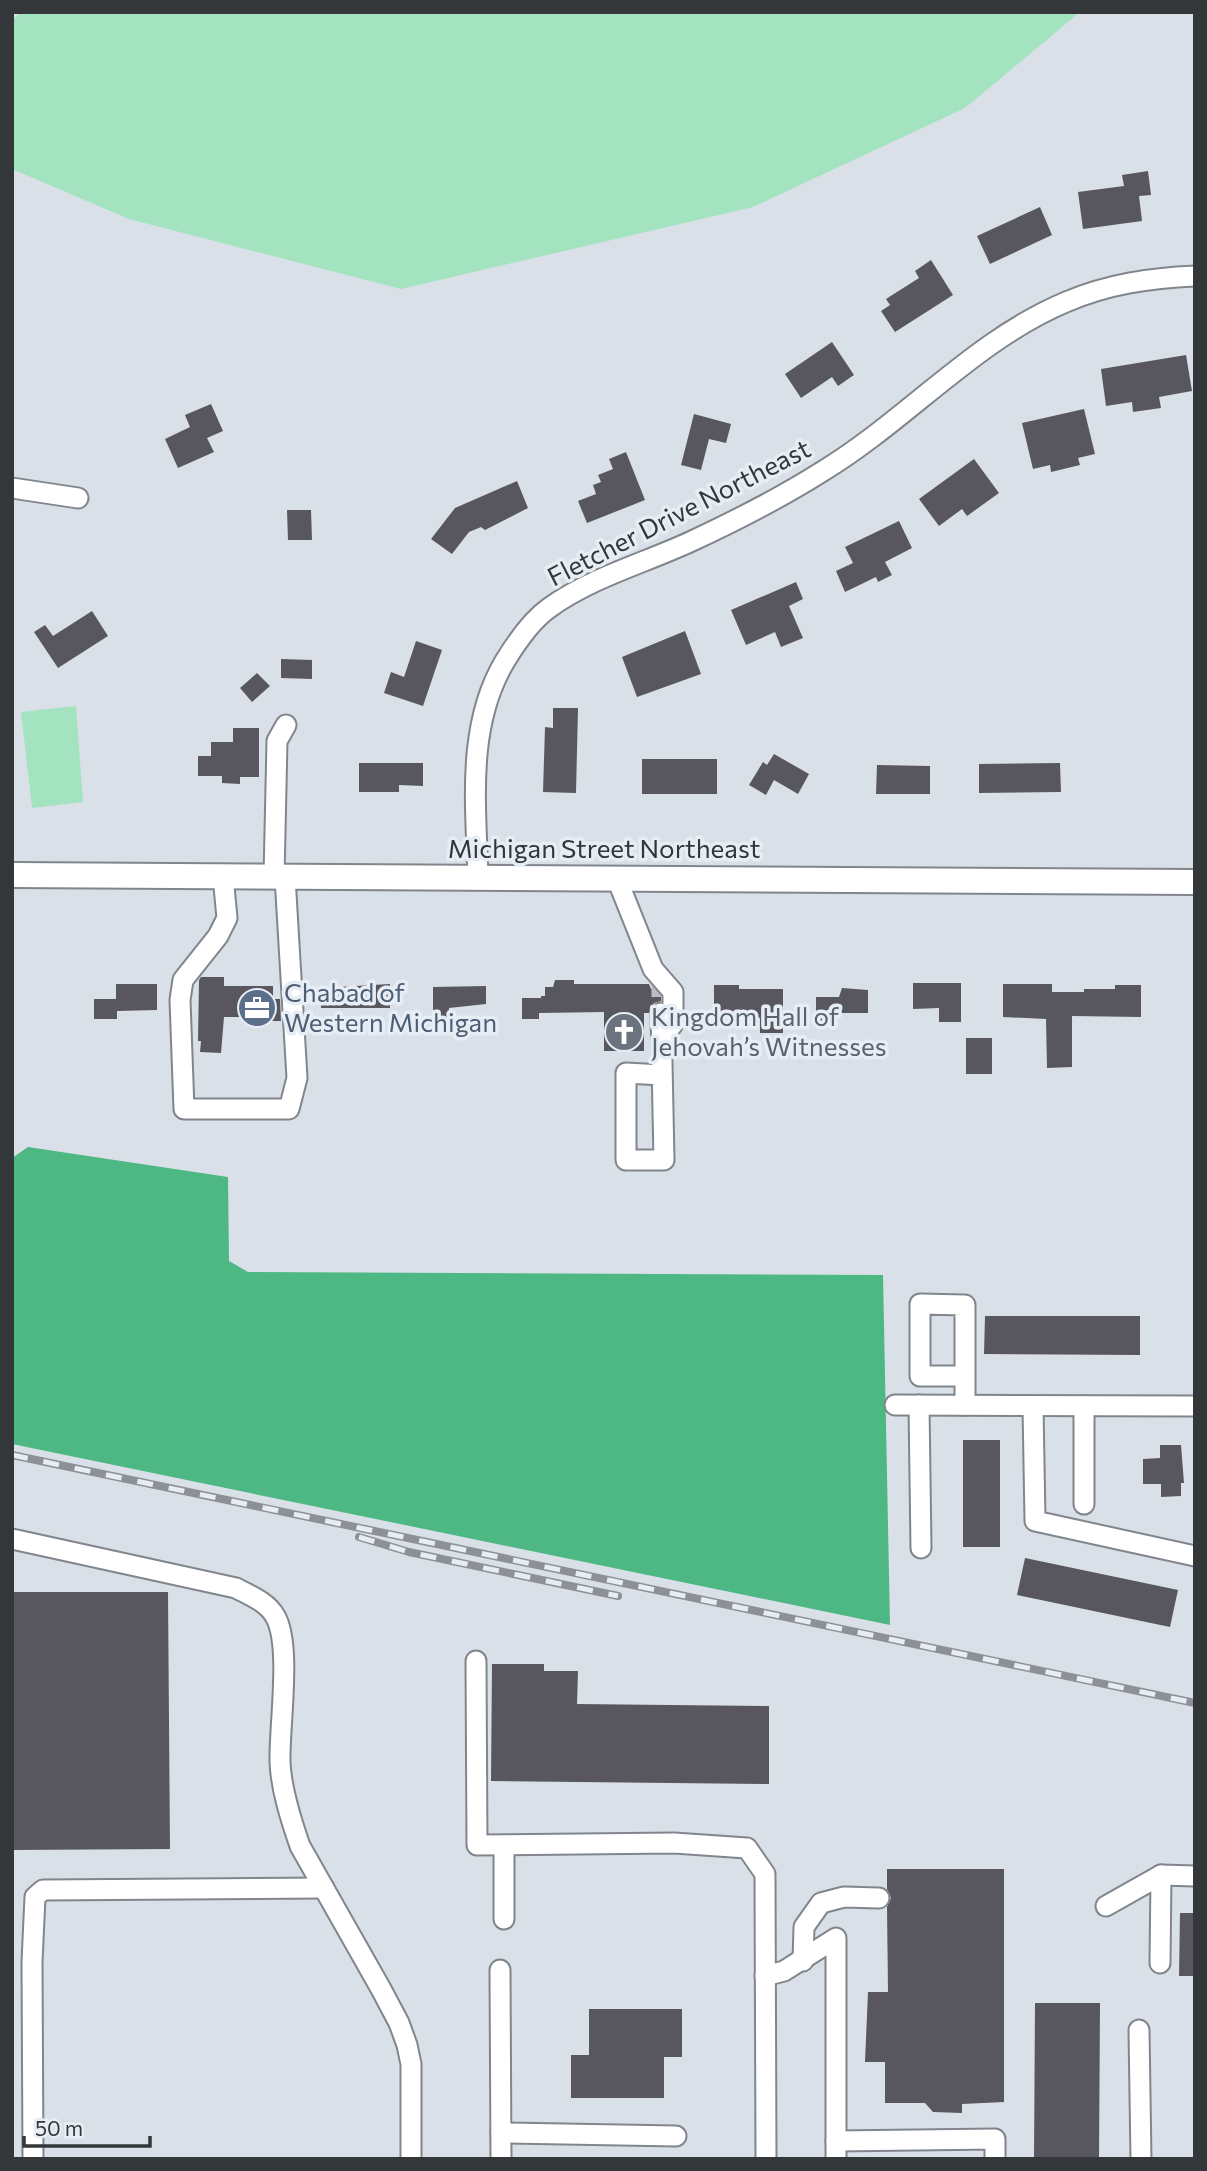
<svg xmlns="http://www.w3.org/2000/svg" width="1207" height="2171" viewBox="0 0 1207 2171" font-family="Commissioner,sans-serif">
	<rect width="100%" height="100%" fill="#dae0e8"/>
	<g fill="#a3e3bf">
		<path d="M22 12H1080L965 108 753 207 401 289 129 219 12 169V20Z"/>
		<path d="M76 706 83 802 32 808 21 712Z"/>
	</g>
	<path fill="#4eb884" d="M28 1147 228 1177 229 1261 248 1272 883 1275 890 1625 12 1444V1158Z"/>
	<g fill="#58575f">
		<path d="M1148 171 1151 195 1139 196 1142 221 1083 229 1078 192 1124 186 1122 175Z"/>
		<path d="M1040 207 1052 235 990 264 977 236Z"/>
		<path d="M931 260 953 295 895 332 881 311 890 305 886 299 919 278 915 271Z"/>
		<path d="M832 342 854 375 838 386 832 377 801 398 785 374Z"/>
		<path d="M1186 355 1192 391 1159 397 1161 408 1133 412 1132 402 1106 406 1101 369Z"/>
		<path d="M211 404 223 431 207 438 214 452 178 468 165 439 190 427 185 415Z"/>
		<path d="M1084 409 1095 454 1078 458 1080 465 1051 472 1050 465 1033 469 1022 423Z"/>
		<path d="M694 414 731 424 726 443 709 439 701 470 681 465Z"/>
		<path d="M626 452 645 500 587 523 578 501 596 494 593 485 601 482 598 475 613 469 609 459Z"/>
		<path d="M974 459 999 493 967 516 962 509 939 526 919 499Z"/>
		<path d="M517 481 528 508 485 530 481 527 469 532 452 554 431 539 455 508Z"/>
		<path d="M287 510H311L312 540H288Z"/>
		<path d="M899 521 912 548 885 562 892 575 878 582 876 577 845 592 836 571 853 563 845 547Z"/>
		<path d="M796 582 803 599 789 606 803 638 781 647 775 632 746 645 731 610Z"/>
		<path d="M92 611 108 636 58 668 34 632 45 625 53 636Z"/>
		<path d="M685 631 701 674 637 697 622 657Z"/>
		<path d="M416 641 442 650 423 706 384 693 391 672 404 677Z"/>
		<path d="M281 659 312 660V679L281 678Z"/>
		<path d="M257 673 270 686 252 702 240 688Z"/>
		<path d="M553 708H578L576 793 543 792 545 727 553 728Z"/>
		<path d="M233 728H259V777H240V784L222 783V776H198V756H211V742H233Z"/>
		<path d="M774 754 809 774 798 794 774 780 766 795 749 785 763 762 767 765Z"/>
		<rect x="642" y="759" width="75" height="35"/>
		<path d="M359 763H423V786L399 785V792H359Z"/>
		<path d="M1060 763 1061 792 979 793V764Z"/>
		<path d="M877 765 930 766V794H876Z"/>
		<path d="M201 977H224V986H273V999H280L281 1021H265V1017H224L221 1053 200 1052 201 1041H198L199 980Z"/>
		<path d="M555 980H574V984H649L651 989H654L661 997V1001L654 1003 649 1013H644V1051H604V1012L539 1013V1019H522V998H541V996H545V987H553Z"/>
		<path d="M913 983H961V1022H939V1008L913 1009Z"/>
		<path d="M116 984H157V1010L117 1011V1019H94V999H116Z"/>
		<path d="M390 984V1008H321V988Z"/>
		<path d="M1003 984H1052V992H1084V989H1115V985H1141V1017L1072 1016V1067L1047 1068 1046 1019 1003 1017Z"/>
		<path d="M714 985H739V989H783V1033H760V1018H714Z"/>
		<path d="M486 986V1004L449 1008V1027H433V987Z"/>
		<path d="M842 988 868 990V1013H840V1017H833V1021H816V997H839Z"/>
		<rect x="966" y="1038" width="26" height="36"/>
		<path d="M985 1316H1140V1355L984 1354Z"/>
		<rect x="963" y="1440" width="37" height="107"/>
		<path d="M1160 1445H1181L1184 1483H1181V1496L1161 1497V1484H1143V1459L1160 1458Z"/>
		<path d="M1025 1558 1178 1590 1170 1627 1017 1595Z"/>
		<path d="M12 1592H168L170 1849 12 1850Z"/>
		<path d="M492 1664H544V1671H578L577 1704 769 1706V1784L491 1781Z"/>
		<path d="M887 1869H1004V2102L962 2104V2113L933 2112 925 2103H885V2062H865L868 1992H888L887 1907 891 1898 887 1889Z"/>
		<path d="M1180 1913H1195V1976H1179Z"/>
		<path d="M1035 2003H1100L1099 2159H1034Z"/>
		<path d="M589 2009H682V2057H664V2098H571V2055H589Z"/>
	</g>
	<g fill="none" stroke-linecap="round" stroke-linejoin="round">
		<path stroke="#b9bec5" stroke-width="19" stroke-dasharray="19 10" stroke-linecap="butt" d="M661 978V1013"/>
		<defs>
			<g id="minor">
				<path d="M12 488 78 498"/>
				<path d="M223 876 227 918 218 936 183 980 180 1000 184 1109H289L297 1078 285 877"/>
				<path d="M274 877 277 741 286 725"/>
				<path d="M478 878C476 805 466 726 505 661 516 643 532 620 549 608 592 577 645 563 692 541 737 520 782 497 823 471 907 420 975 340 1066 302 1108 284 1150 278 1195 276"/>
				<path d="M617 879 653 969 673 992V1024L669 1029"/>
				<path d="M661 1013 664 1160H626V1073L662 1075"/>
				<path d="M965 1376H920V1304L965 1305V1405"/>
				<path d="M895 1405 1195 1406"/>
				<path d="M919 1405 921 1548"/>
				<path d="M1033 1406 1035 1521 1195 1556"/>
				<path d="M1084 1406V1504"/>
				<path d="M12 1539 236 1588C251 1596 267 1602 275 1616 292 1644 279 1726 280 1762 281 1789 291 1820 300 1846L381 1989 399 2023 407 2045 411 2064V2159"/>
				<path d="M476 1661 477 1845 674 1843 747 1848 765 1874 766 2159"/>
				<path d="M504 1845V1919"/>
				<path d="M1106 1906 1161 1875 1195 1876"/>
				<path d="M803 1961 804 1927 821 1903 844 1897 879 1898"/>
				<path d="M1160 1963 1161 1875"/>
				<path d="M500 1970 501 2159"/>
				<path d="M765 1976 784 1971 836 1938V2159"/>
				<path d="M1139 2030 1141 2159"/>
				<path d="M501 2133 676 2136"/>
				<path d="M836 2141 995 2139V2159"/>
				<path d="M33 2159 32 1962 35 1897 43 1890 324 1888"/>
			</g>
			<path id="major" d="M12 875 1195 882"/>
		</defs>
		<use href="#minor" stroke="#81868d" stroke-width="23"/>
		<use href="#major" stroke="#81868d" stroke-width="28"/>
		<use href="#minor" stroke="#fff" stroke-width="19"/>
		<use href="#major" stroke="#fff" stroke-width="24"/>
		<defs>
			<g id="rail">
				<path d="M12 1455 1195 1703"/>
				<path d="M359 1537 409 1552 618 1596"/>
			</g>
		</defs>
		<use href="#rail" stroke="#8d9197" stroke-width="8"/>
		<use href="#rail" stroke="#e7edf5" stroke-width="5" stroke-dasharray="16" stroke-linecap="butt"/>
	</g>
	<defs>
		<symbol id="office-disc" viewBox="-11 -11 22 22"><circle r="9.5" fill="#5c6f8a" stroke="#e7edf5"/><path d="M-6-3h4V-5.5h4V-3h4V5H-6ZM-1-4.5V-3h2v-1.5ZM-6 0V1H6V0Z" fill="#fff"/></symbol>
		<symbol id="church-disc" viewBox="-11 -11 22 22"><circle r="9.5" fill="#6b7280" stroke="#e7edf5"/><path d="M-1.2-6h2.4v3.5h3.3v2.4h-3.3V6h-2.4V-.1h-3.3v-2.4h3.3Z" fill="#fff"/></symbol>
	</defs>
	<g fill-rule="evenodd">
		<use href="#office-disc" x="235" y="986" width="44" height="44"/>
		<use href="#church-disc" x="602" y="1010" width="44" height="44"/>
	</g>
	<g text-anchor="middle" stroke-width="7" stroke-linejoin="round" paint-order="stroke">
		<g font-size="26" fill="#34373a" stroke="#e7edf5">
			<text transform="translate(679 513) rotate(-27)" y="9">Fletcher Drive Northeast</text>
			<text x="604" y="858">Michigan Street Northeast</text>
		</g>
		<g font-size="26" fill="#4e5e75" stroke="#e7edf5" text-anchor="start">
			<text x="284" y="1002">Chabad of<tspan x="284" dy="30">Western Michigan</tspan></text>
		</g>
		<g font-size="26" fill="#5b616d" stroke="#e7edf5" text-anchor="start">
			<text x="651" y="1026">Kingdom Hall of<tspan x="651" dy="30">Jehovah’s Witnesses</tspan></text>
		</g>
	</g>
	<rect width="1207" height="2171" fill="none" stroke="#34373a" stroke-width="28"/>
	<path d="M24 2136v10h126v-10" fill="none" stroke="#34373a" stroke-width="3.5"/>
	<text x="35" y="2136" font-size="21" fill="#34373a" stroke="#e7edf5" stroke-width="5" paint-order="stroke">50 m</text>
</svg>
